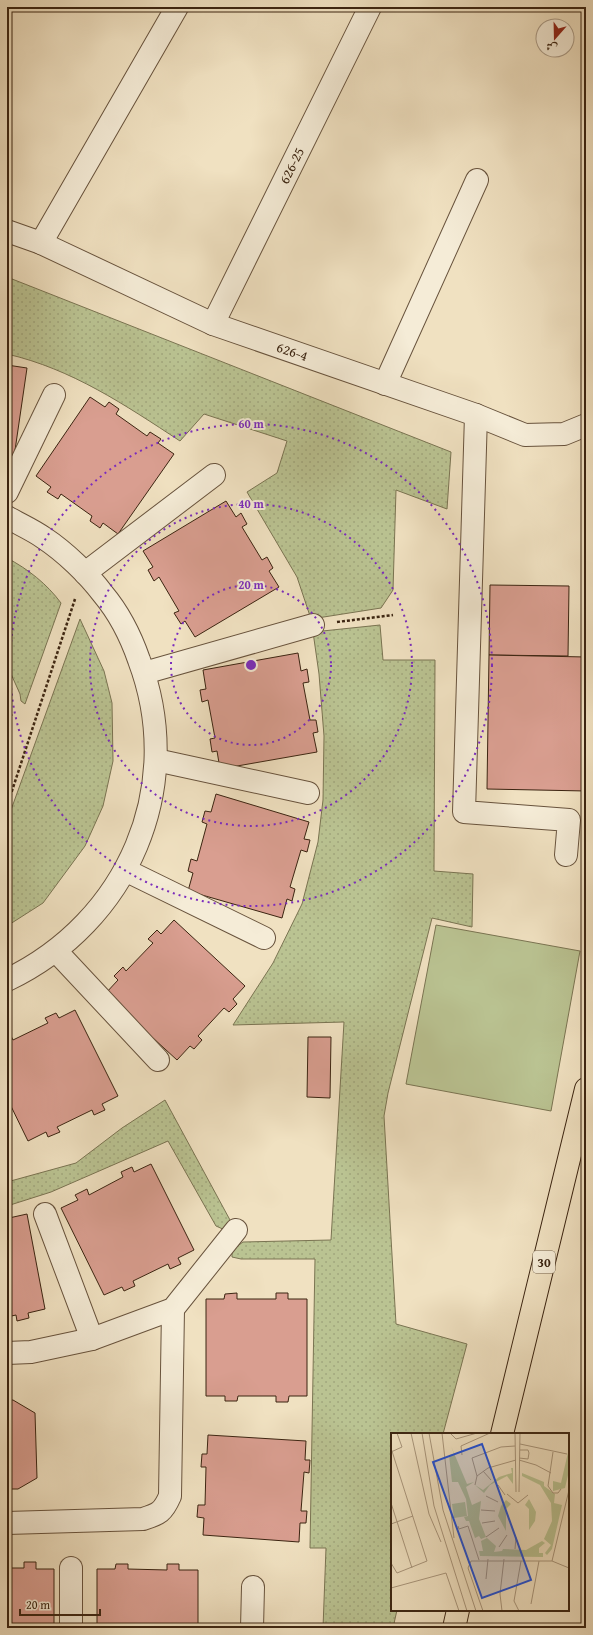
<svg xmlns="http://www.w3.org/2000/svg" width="593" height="1635" viewBox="0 0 593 1635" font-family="'Gentium Book Plus',Amiri,serif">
	<defs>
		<pattern id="grass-dots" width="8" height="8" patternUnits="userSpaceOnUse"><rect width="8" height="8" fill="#bac392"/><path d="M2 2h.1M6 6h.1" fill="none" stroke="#a1a77d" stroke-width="1.8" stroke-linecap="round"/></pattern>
	</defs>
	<rect width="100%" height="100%" fill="#f0e1c1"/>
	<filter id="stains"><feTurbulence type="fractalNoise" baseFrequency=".005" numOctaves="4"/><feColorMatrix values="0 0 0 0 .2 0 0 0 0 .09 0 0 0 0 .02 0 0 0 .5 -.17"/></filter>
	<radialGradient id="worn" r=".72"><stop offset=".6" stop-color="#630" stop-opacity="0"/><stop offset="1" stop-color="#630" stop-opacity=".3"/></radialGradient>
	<g fill="url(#grass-dots)" stroke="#7a7452">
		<path d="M7 277 451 452 447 509 396 490 393 590 381 608 311 619 297 577 247 492 277 473 287 441 204 414 180 441C125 405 72 369 7 354Z"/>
		<path d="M7 558C28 569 47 584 61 603L25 704 21 701 20 694 7 665Z"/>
		<path d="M80 619 104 671 112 703 113 761 103 806 85 846 43 903 7 926V821Z"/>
		<path d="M380 625 383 660H435L434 871 473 874 472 927 432 918 388 1093 384 1116 396 1324 467 1344 443 1434H392V1610H397L393 1628H323L326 1548H310L315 1259H241L232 1257V1250L243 1242 331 1240 344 1022 233 1025 273 963 302 904 318 842 323 800 324 736 319 674 313 632Z"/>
		<path d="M165 1100 230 1220 229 1227 225 1230 216 1226 168 1141 51 1192 7 1206V1182L76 1163 122 1128Z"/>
	</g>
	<path fill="#bac392" stroke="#7a7452" d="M436 925 580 951 551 1111 406 1084Z"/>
	<g fill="#d99e90" stroke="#3b2411">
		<path d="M7 360H8L7 365 27 368 13 464 7 463Z"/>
		<path d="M90 397 105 407 109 402 119 409 116 414 147 436 150 432 161 439 158 443 174 454 118 534 103 523 100 528 90 521 92 516 61 494 58 499 47 492 51 487 36 476Z"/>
		<path d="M226 501 236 517 241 513 247 524 242 527 262 560 267 557 273 568 269 571 279 587 195 637 185 621 181 624 174 613 179 611 159 577 154 581 148 570 153 567 143 551Z"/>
		<path d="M490 585 569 586 568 656 489 655Z"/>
		<path d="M298 653 301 671 307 669 309 682 303 683 310 720H316L318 732 313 733 317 752 220 769 217 751 212 752 210 739 215 738 208 700 202 702 200 690 206 689 203 670Z"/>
		<path d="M489 655 586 657V791L487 789Z"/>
		<path d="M7 703 12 715 7 730Z"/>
		<path d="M216 794 309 822 304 839 310 840 307 852 301 850 290 887 295 889 292 901 287 899 282 918 188 891 193 873 188 871 191 859 197 861 207 824 202 822 205 811 211 812Z"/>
		<path d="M174 920 245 986 233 999 237 1004 229 1012 224 1008 198 1036 202 1040 194 1049 190 1046 177 1060 105 994 118 980 114 976 123 967 126 971 153 943 148 939 157 930 161 934Z"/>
		<path d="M75 1010 118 1096 102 1104 105 1110 94 1115 92 1110 57 1127 60 1132 48 1137 46 1132 28 1141 7 1098V1037L11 1036 13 1040 48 1023 45 1018 56 1013 59 1018Z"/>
		<path d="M308 1037H331L330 1098 307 1097Z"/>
		<path d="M151 1164 194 1250 178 1258 181 1264 170 1269 168 1264 133 1281 135 1286 124 1291 122 1287 104 1295 61 1208 78 1200 75 1195 87 1189 89 1195 123 1177 121 1172 132 1167 134 1172Z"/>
		<path d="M7 1212H8L9 1218 27 1214 45 1309 28 1313 29 1318 17 1321 16 1315 7 1317Z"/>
		<path d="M237 1293V1299H276V1293H288V1299H307V1396H289L288 1402H276V1396H238L237 1401H225V1396H206V1299H224L225 1294Z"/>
		<path d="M7 1400H13L35 1413 37 1478 18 1489H7Z"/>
		<path d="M208 1435 306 1441 305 1460H310L309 1473 304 1472 301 1511H307L306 1523H300L299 1542 203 1535 204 1518 197 1517 198 1505H205L206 1467H201L202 1454H207Z"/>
		<path d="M24 1562H36V1569H54V1628H7V1568H24Z"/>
		<path d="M116 1564H128V1569L167 1570V1564H179V1570H198V1628H97V1569H115Z"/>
	</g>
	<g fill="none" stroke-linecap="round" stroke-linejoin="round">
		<defs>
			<g id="minor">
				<path id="s1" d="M7 231 41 243 213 324 476 415 525 435 564 434 586 425"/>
				<path d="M41 243 177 7"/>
				<path id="s2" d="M213 324 370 7"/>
				<path d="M385 384 477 180"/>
				<path d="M476 415 464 812 569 820 566 855"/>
				<path d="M7 492 54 395"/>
				<path d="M7 517C19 524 33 530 44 538 65 552 88 574 103 594 119 613 131 637 139 660 187 787 128 922 7 980"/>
				<path d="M85 573 214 475"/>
				<path d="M144 673 313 625"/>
				<path d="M156 760 308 793"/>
				<path d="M125 870 264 938"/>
				<path d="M56 951 158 1060"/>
				<path d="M45 1214 92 1339"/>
				<path d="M7 1353 31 1352 92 1339 173 1309 236 1230"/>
				<path d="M7 1523 143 1519C159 1514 163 1512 170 1496L173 1309"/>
				<path d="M71 1628V1568"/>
				<path d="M252 1628 253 1587"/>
			</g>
			<g id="highway">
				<path d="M502 1434 586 1089"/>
				<path d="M454 1628 458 1610"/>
			</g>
		</defs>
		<use href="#minor" stroke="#68533d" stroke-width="24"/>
		<use href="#highway" stroke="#3b2411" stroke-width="24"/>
		<g stroke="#3b2411" stroke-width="2.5" stroke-dasharray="3 2" stroke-linecap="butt">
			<path d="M337 622 393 615"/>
			<path d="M7 806 75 599"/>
		</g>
		<use href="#minor" stroke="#f5ecd7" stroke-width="22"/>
		<use href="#highway" stroke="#f0e1c1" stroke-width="22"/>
	</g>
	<g fill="none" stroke="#7b2cbf" stroke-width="2" stroke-dasharray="2 4">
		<circle cx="251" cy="665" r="80"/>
		<circle cx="251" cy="665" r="161"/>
		<circle cx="251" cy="665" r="241"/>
	</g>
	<g text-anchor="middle" stroke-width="4" stroke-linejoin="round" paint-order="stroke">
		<rect fill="#f5ecd7" stroke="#73604c" stroke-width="1" x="533" y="1251" width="22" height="22" rx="3"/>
		<g font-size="13" font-weight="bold" fill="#3b2411">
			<text x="544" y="1267">30</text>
		</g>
		<g font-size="14" fill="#3b2411" stroke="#f5ecd7">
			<text dy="5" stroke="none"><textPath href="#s2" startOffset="177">626-25</textPath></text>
			<text dy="5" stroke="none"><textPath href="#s1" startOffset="310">626-4</textPath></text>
		</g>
	</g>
	<g transform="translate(391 1433)">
		<rect width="178" height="178" fill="#f0e1c1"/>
		<path d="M60 13 76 51 83 49 75 54 81 72 90 68 88 86 95 104 90 106 88 103 84 105 78 88H75L73 84 77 83 75 66 67 49H61L58 22 63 21ZM178 15V38L174 55 162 58V48L170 50ZM120 35H122V51L116 43 99 52 93 60 84 52 92 57 108 44 121 40ZM131 40 153 49V53L164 61 163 70 171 72 161 116 156 122 154 120 160 112 153 106 161 88 160 70 149 52 131 43ZM138 66 145 79 144 88 138 97V76L134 72ZM115 67 120 71 115 76V98L107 83 110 73ZM96 105 105 113 103 119 111 118 112 116 135 117 151 108 154 110 148 115V120H152V124L89 123 88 118H92L90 108Z" fill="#bac392"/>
		<path d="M74 69 76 83 63 85 61 71Z" fill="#bac392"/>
		<path fill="none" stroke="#a8957b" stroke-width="1" d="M20 0 38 81 50 109M31 0 43 73 76 178M38 0 52 77 85 178M51 0 63 105M59 0 65 6 86 0M124 0 125 59M129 11 176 21M0 15 36 128 6 140 0 130M0 19 11 14 6 0M162 19 157 53 162 60H167L170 56M71 22 70 13 99 0M128 25 137 26 138 20 137 17H129M128 27 145 32 160 40M92 38 100 47M86 43 81 25 110 14 124 13M84 52 86 43 97 35 125 27M107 52 114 62M128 59 129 0M116 61 127 70 137 62M95 63 107 69M0 70 21 135M90 77 104 78M91 90 104 88M0 91 22 83M67 93 68 96 77 93 88 127M95 104 108 95M108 114 116 102M124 116 125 104M161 128 178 57M95 146 97 126M0 155 55 140 68 178M140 171 148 128M92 178 77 135 80 128H161L178 135M111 178 109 161 113 126M128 178 123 168 130 128"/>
		<path fill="#1d4ed8" fill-opacity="0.15" stroke="#1d4ed8" stroke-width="2" d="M91 11 140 147 91 165 42 29Z"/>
		<rect width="178" height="178" fill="none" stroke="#3b2411" stroke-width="2"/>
	</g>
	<circle cx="251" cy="665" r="6" fill="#7b2cbf" stroke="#f5ecd7" stroke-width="2"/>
	<g font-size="12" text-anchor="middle" font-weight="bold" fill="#7b2cbf" stroke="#f5ecd7" stroke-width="4" stroke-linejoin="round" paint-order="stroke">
		<text x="251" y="428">60 m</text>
		<text x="251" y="508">40 m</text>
		<text x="251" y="589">20 m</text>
	</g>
	<rect width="593" height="1635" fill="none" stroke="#f0e1c1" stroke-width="24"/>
	<rect x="8" y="8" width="577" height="1619" fill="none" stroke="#3b2411" stroke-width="2"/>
	<rect x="12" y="12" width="569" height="1611" fill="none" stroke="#3b2411"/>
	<g transform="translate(555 38) rotate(200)"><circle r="19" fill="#f5ecd7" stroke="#ab9c88"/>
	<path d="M0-3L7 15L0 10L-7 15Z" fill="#8f2418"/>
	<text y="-6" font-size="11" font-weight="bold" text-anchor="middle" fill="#3b2411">ش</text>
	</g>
	<path d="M20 1609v6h80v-6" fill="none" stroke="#3b2411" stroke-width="2"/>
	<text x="26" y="1609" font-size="12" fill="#3b2411" stroke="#f5ecd7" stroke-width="3" paint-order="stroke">20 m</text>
	<rect width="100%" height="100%" filter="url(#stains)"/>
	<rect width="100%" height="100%" fill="url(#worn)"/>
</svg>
